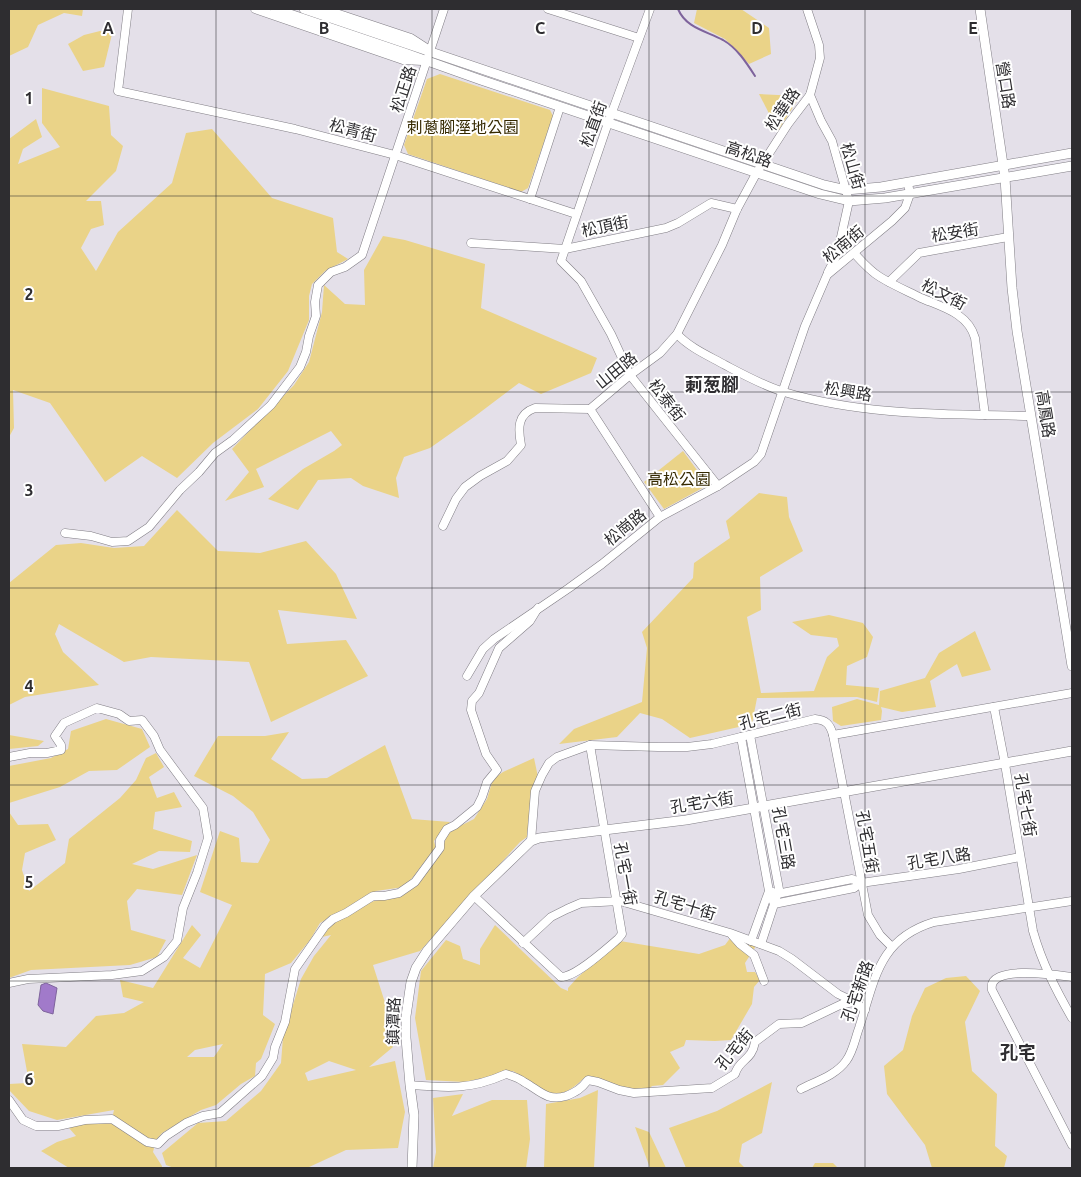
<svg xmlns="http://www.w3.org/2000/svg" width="1081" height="1177" viewBox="0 0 1081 1177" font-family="Ubuntu,'Noto Sans TC',sans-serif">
	<rect width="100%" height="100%" fill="#e4e0e9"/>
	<g fill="#ead388" fill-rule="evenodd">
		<path d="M9 9H83L82 16 64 13 38 25 28 47 9 56Z"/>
		<path d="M697 9H741L769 28 771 54 749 64 725 39 694 23Z"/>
		<path d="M100 31 112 34 104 67 83 71 68 44 84 35Z"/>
		<path d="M440 74 550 110 553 116 528 188 521 192 408 154 404 145 427 79Z"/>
		<path d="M42 88 109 106 111 135 123 146 116 171 86 201H101L104 225 91 229 81 248 96 271 118 232 172 183 186 133 212 129 272 198 333 218 337 252 348 259 325 271 312 284 309 296V320L288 371 258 409 213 443 177 478 142 456 105 482 50 403 13 390 14 428 9 437V139L36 119 42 137 23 149 18 164 60 147 42 123Z"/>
		<path d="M759 94 800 96 778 131Z"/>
		<path d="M383 236 405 240 485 264 481 308 597 358 591 373 541 394 519 383 474 417 430 448 404 457 396 478 399 498 363 486 351 478 318 480 298 510 268 499 303 469 334 451 342 445 331 431 256 469 264 487 225 501 249 472 232 449 294 385 309 362 322 312 324 285 345 304 365 305 364 270Z"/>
		<path d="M683 451 708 485 664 509 644 482Z"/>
		<path d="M759 493 787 497 789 517 803 551 760 577 761 610 747 617 761 693 814 691 827 657 839 646 837 638 811 635 792 622 829 615 863 623 873 637 867 657 847 666 846 685 879 688 877 702 857 697 757 698 752 724 690 738 662 719 640 713 617 737 559 744 574 729 642 702 647 648 642 632 693 578 694 563 730 538 726 521Z"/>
		<path d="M177 510 218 551 260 553 306 541 336 574 357 619 278 610 287 644 346 640 368 676 271 722 249 662 151 657 124 662 59 624 55 634 63 652 99 685 25 697 9 705V583L56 545 81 543 114 548 144 546Z"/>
		<path d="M975 631 991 670 962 677 957 664 930 681 936 707 902 712 881 707 882 711 881 720 841 726 833 721 832 707 857 699 879 705 880 691 925 678 939 653Z"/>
		<path d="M106 719 142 729 150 747 117 770 89 771 60 787 9 803V766L51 758 68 749 71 731Z"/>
		<path d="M289 732 271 759 302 779 327 778 385 745 412 819 450 822 434 841 436 849 422 865 414 876 404 887 376 891 320 923 310 940 291 963 265 974 263 1015 275 1024 261 1059 256 1063 255 1076 241 1084 216 1105 201 1110 162 1133 156 1140 153 1152 162 1166V1168H69L41 1151 57 1142 76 1136 69 1128 72 1118 75 1122 112 1119 114 1110 57 1120 29 1111 9 1090V1084L27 1083 28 1077 22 1044 66 1047 96 1016 124 1013 144 1002 123 997 120 980 153 988 192 925 201 935 183 958 200 968 232 905 200 892 220 831 239 838 241 862 258 863 270 840 253 812 233 796 194 776 218 736H265ZM223 1044 214 1057H187L195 1050Z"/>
		<path d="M9 735 44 741 38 746 9 749Z"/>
		<path d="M156 753 164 767 149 777 157 798 174 792 182 807 155 812 153 829 192 841 190 852 159 851 132 864 153 869 197 855 182 895 137 889 127 901 131 930 166 940 157 957 130 965 31 970 9 978V812L18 825 48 824 56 840 25 853 22 870 29 891 65 863 69 839 120 798 136 780 146 758Z"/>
		<path d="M534 758 538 777 532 787 527 837 520 842 420 951 373 965 389 1015 393 1047 369 1067 395 1061 405 1112 398 1148 346 1150 307 1168H174L166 1165 162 1153 198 1123 226 1121 261 1091 281 1063 283 1037 301 979 314 956 331 935 322 937 331 925 360 907 374 901 401 896 427 872 444 844 448 832 474 819 487 799 493 779 503 772ZM329 1061 356 1070 308 1081 305 1073Z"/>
		<path d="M495 925 561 988 568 991V988L578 977 620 941 699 954 725 945 731 937 756 946 745 963 747 972H755L760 980 754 987 752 1004 731 1040 715 1041 686 1040 684 1046 670 1052 680 1068 663 1085 652 1086 648 1090 629 1092 592 1079 584 1078C577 1085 565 1095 554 1094 544 1094 522 1076 513 1071L465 1082 426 1080 415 1018 421 971 446 940 460 946 463 959 480 965V949Z"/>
		<path d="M966 976 980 991 965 1022 972 1071 997 1094 995 1146 1007 1156 1004 1168H932L925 1145 887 1094 884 1066 903 1050 912 1016 925 988 946 978Z"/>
		<path d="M772 1082 762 1133 742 1144 739 1162 745 1168H686L669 1128 717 1111Z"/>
		<path d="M598 1090 594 1168H544L546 1104 580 1098Z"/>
		<path d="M463 1094 452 1116 492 1100H527L530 1139 526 1168H433L436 1152 433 1098Z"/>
		<path d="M635 1127 649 1132 666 1168H650Z"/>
		<path d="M815 1163H833L838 1168H812Z"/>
	</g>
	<path fill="#a17aca" stroke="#7e639c" d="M46 983 57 988 53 1014 43 1011 38 1005 41 985Z"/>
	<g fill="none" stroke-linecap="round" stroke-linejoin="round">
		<path stroke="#7e639c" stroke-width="2" d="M678 9C686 28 706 31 723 40 737 48 746 62 755 76"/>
		<defs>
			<g id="minor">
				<path d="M128 9 118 91 295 129 395 155 576 214"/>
				<path d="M255 9 403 60 422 61"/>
				<path d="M324 9 411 38 428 49"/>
				<path d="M548 9 639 38"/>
				<path d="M650 9 608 123 561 261 581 281 611 334 630 375 718 486"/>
				<path d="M810 95 821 121 832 141 849 201 837 255 828 272"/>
				<path d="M530 199 560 107"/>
				<path d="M471 243 565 249 666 228 678 223 711 203 737 209"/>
				<path d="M854 253C862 262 870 271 880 277 893 285 907 291 921 298 942 307 968 313 975 338L985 415"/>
				<path d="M889 282 919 253 1008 237"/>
				<path d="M677 334C690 348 709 356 725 365 744 375 764 386 784 392 864 416 948 414 1030 416"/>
				<path d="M590 409 660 517"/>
				<path d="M443 526 456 499 465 487 480 476 507 461 521 445C518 429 517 414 535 408L590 409 630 375 660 353 677 334 722 245 737 209 757 172 788 124 810 95 820 58 819 45 807 9"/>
				<path d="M65 533 91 536 112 542 128 541 149 527 180 490 199 472 215 453 233 440 271 405 300 367 306 352 309 336 316 316 315 302 318 285 331 272 345 267 362 255 444 9"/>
				<path d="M467 676 483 649 494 639 569 588 602 564 660 517 718 486 754 462 761 454 805 326 827 275 892 221 905 208 910 194 908 183"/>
				<path d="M994 707 1005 764 1033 931C1042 963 1056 990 1072 1018"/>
				<path d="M750 735 779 889 761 944"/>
				<path d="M833 735 868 915 880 935 891 946"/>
				<path d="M741 737 769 891 751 941"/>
				<path d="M9 757 30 753H47L61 750V745L55 736 64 723 97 708 119 714 129 721 142 720 154 736 160 750 203 808 208 838 197 873 183 908 177 941 164 957 142 971 112 975 28 979 9 983"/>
				<path d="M531 841 535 791 542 775 549 763 557 757 590 745 658 747H687L712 744 815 719C826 720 830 724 833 735L1072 693"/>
				<path d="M769 891 774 904 854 888 861 883 959 869 1020 857"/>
				<path d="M773 892 777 894 852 879 861 883"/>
				<path d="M474 896 561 977C576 977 606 949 618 939L622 934 590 745"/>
				<path d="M732 935 740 944 754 955 764 981"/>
				<path d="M523 943 551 917 567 909 581 903 620 901 730 933 779 951 792 959 838 994 855 1002"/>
				<path d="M1072 977C1057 975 986 964 992 990L1072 1145"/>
				<path d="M410 1085C448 1088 470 1090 506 1074 513 1076 519 1078 524 1082 539 1090 547 1102 566 1096 576 1092 581 1089 588 1080L598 1082 619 1090 634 1093 712 1088 735 1074C739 1059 752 1061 755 1042L779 1024 802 1023 842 1004 855 1002 865 1010"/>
				<path d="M801 1089C817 1081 836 1075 846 1061 853 1052 855 1039 859 1028 875 980 878 939 934 922L1072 901"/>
				<path d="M9 1100 23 1120 36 1126H58L85 1120 112 1119 147 1142 158 1144 166 1136 186 1123 203 1116 220 1113 262 1076 273 1058 275 1047 285 1022 295 969 325 926 333 919 346 913 373 896H384L399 893 415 882 440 848V840L447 829 455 825 477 807 482 797 487 782 497 770 486 754 471 710 472 701 479 693 499 648 530 621 538 608"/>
			</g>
			<g id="tertiary">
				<path d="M275 9 405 53 481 80 820 194 849 201 885 198 1072 166"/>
				<path d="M304 9 824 185 846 190 881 187 1072 153"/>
				<path d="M980 9 1005 178 1012 288 1017 331 1072 666"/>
				<path d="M412 1168 414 1115 410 1085 406 1038V1016L411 982 416 968 427 951 474 896 531 841 539 838 686 820 1072 751"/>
			</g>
		</defs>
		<use href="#minor" stroke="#817e85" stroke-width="9"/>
		<use href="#tertiary" stroke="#817e85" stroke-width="10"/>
		<use href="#minor" stroke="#fff" stroke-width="8"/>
		<use href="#tertiary" stroke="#fff" stroke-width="9"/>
	</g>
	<path fill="none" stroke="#2e2d30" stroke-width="1" stroke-opacity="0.55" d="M216 9V1168M432 9V1168M649 9V1168M865 9V1168M9 196H1072M9 392H1072M9 588H1072M9 785H1072M9 981H1072"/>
	<g text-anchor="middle" stroke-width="4" stroke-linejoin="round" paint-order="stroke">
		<g font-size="16" fill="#2e2d30" stroke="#fff">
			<text transform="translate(1006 85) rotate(81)" y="6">營口路</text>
			<text transform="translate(403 89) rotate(-72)" y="6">松正路</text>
			<text transform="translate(782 109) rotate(-56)" y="6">松華路</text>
			<text transform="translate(593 124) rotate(-70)" y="6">松直街</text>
			<text transform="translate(353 130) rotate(15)" y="6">松青街</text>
			<text transform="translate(749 154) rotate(19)" y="6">高松路</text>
			<text transform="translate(853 166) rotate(74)" y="6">松山街</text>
			<text transform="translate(605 226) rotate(-12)" y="6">松頂街</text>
			<text transform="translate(955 232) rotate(-9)" y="6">松安街</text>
			<text transform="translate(843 244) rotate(-40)" y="6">松南街</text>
			<text transform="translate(944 294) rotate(27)" y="6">松文街</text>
			<text transform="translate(616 370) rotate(-39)" y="6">山田路</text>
			<text transform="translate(848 391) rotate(9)" y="6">松興路</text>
			<text transform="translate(667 400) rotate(52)" y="6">松泰街</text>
			<text transform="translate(1046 414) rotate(81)" y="6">高鳳路</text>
			<text transform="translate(625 527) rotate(-39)" y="6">松崗路</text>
			<text transform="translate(770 716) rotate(-14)" y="6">孔宅二街</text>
			<text transform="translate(702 802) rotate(-9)" y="6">孔宅六街</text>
			<text transform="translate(1026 805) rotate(81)" y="6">孔宅七街</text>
			<text transform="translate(784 838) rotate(80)" y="6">孔宅三路</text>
			<text transform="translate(868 842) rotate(80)" y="6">孔宅五街</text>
			<text transform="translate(939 858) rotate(-9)" y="6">孔宅八路</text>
			<text transform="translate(626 874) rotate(80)" y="6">孔宅一街</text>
			<text transform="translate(685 905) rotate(17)" y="6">孔宅十街</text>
			<text transform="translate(857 991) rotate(-70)" y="6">孔宅新路</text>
			<text transform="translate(393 1021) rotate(-88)" y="6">鎮潭路</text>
			<text transform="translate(734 1049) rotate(-50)" y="6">孔宅街</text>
		</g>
		<g font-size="16" fill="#352900" stroke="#fff">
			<text x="463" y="133">刺蔥腳溼地公園</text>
			<text x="679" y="485">高松公園</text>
		</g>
		<g font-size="18" font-weight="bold" fill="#2e2d30" stroke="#fff">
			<text x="712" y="391">莿葱腳</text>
			<text x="1018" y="1059">孔宅</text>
		</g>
	</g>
	<g font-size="16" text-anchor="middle" font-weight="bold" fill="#2e2d30" stroke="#fff" stroke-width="4" stroke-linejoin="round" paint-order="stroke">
		<text x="108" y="34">A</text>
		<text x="324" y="34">B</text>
		<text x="540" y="34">C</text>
		<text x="757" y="34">D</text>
		<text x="973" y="34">E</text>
		<text x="29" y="104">1</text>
		<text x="29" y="300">2</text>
		<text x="29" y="496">3</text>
		<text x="29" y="692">4</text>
		<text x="29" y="888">5</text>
		<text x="29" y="1085">6</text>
	</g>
	<rect width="1081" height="1177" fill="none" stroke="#2e2d30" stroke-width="20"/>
</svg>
